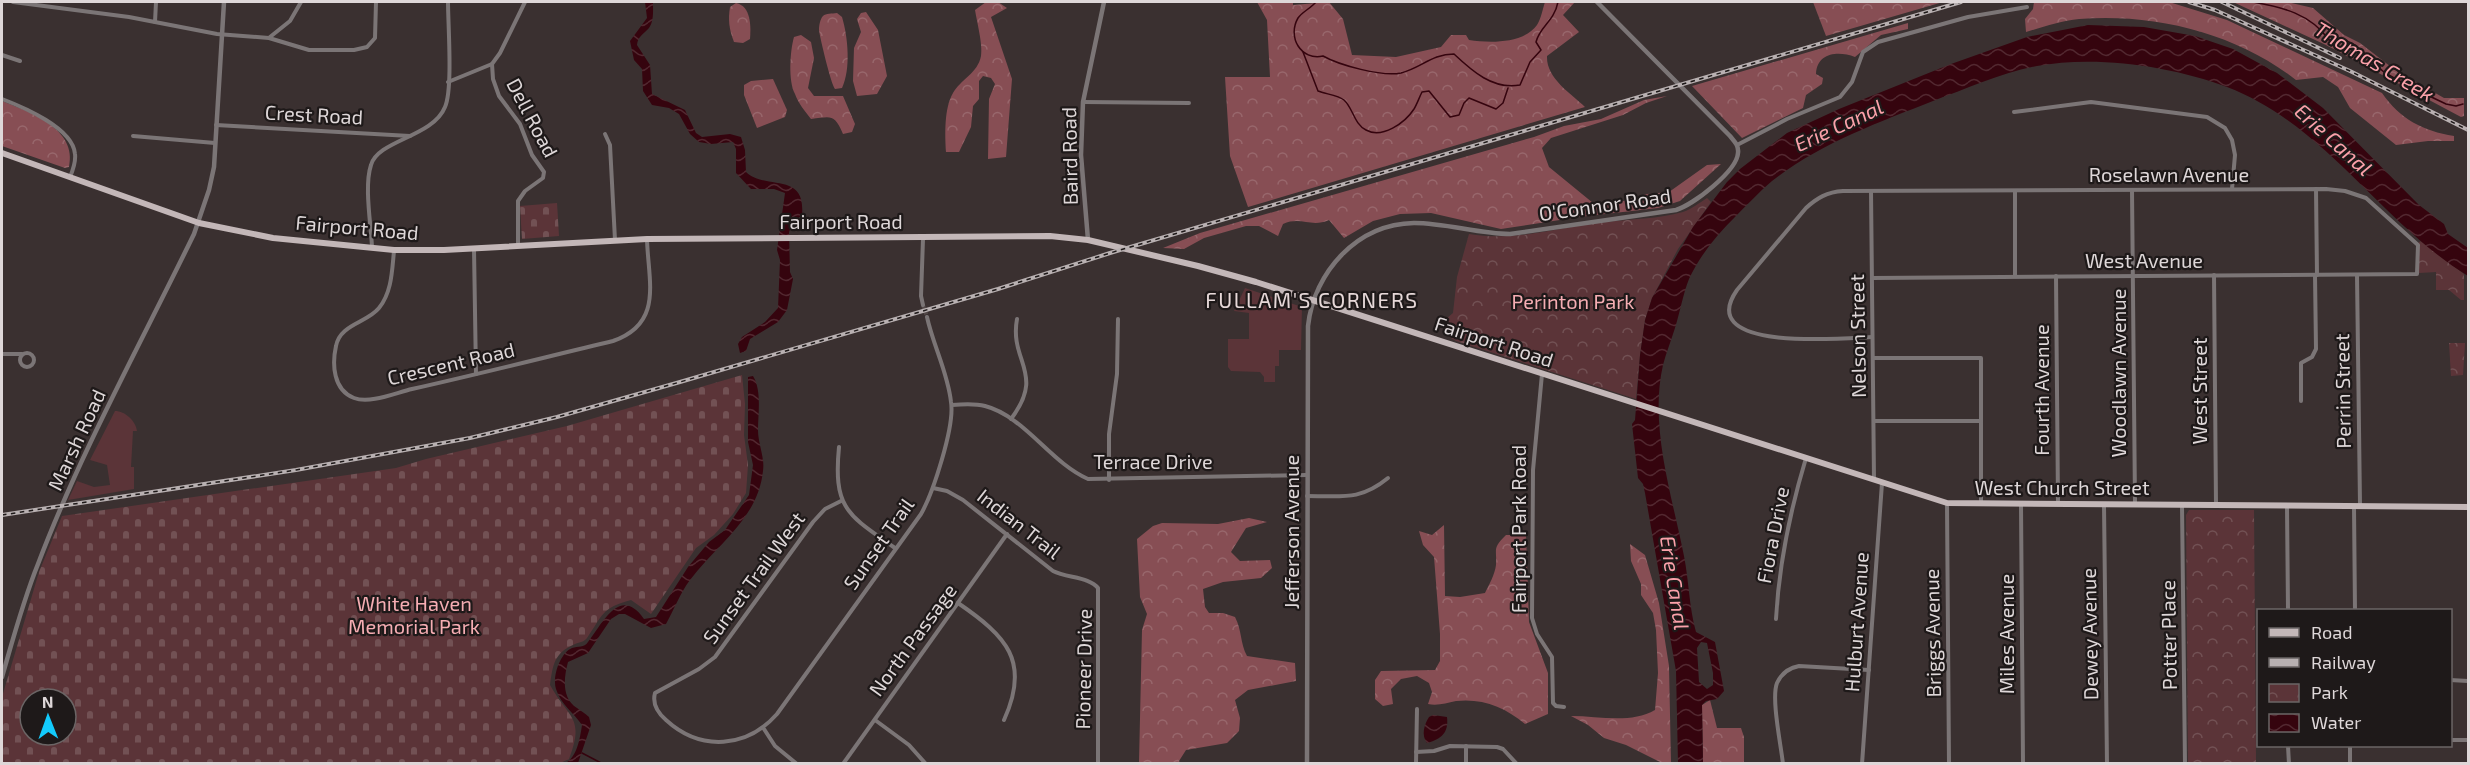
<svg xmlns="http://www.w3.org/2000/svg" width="2470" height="765" viewBox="0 0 2470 765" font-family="'Exo 2',sans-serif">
	<defs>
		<pattern id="forest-crowns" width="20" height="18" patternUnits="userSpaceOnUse" patternTransform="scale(1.5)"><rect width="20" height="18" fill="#874e54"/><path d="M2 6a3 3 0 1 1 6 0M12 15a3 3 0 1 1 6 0" fill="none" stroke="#98676c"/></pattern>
		<pattern id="cemetery-stones" width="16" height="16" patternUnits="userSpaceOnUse" patternTransform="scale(1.5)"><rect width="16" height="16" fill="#5b3438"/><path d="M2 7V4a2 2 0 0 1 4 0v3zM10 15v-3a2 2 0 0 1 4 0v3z" fill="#725154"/></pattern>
		<pattern id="park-crowns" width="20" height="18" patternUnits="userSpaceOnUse" patternTransform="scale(1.5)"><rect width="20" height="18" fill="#5b3438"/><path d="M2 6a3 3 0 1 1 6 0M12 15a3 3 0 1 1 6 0" fill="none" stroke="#725154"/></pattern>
		<pattern id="water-waves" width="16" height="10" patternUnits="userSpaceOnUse" patternTransform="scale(1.5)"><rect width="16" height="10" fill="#35040e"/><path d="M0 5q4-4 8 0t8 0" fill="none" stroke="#522830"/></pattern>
	</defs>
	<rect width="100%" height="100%" fill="#3a3030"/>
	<g fill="#5b3438">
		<path d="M1245 288 1302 307 1301 350H1279V366H1275V382H1264V377L1260 372 1231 371 1228 367V339H1249V313L1234 311Z"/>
		<path d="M115 411C125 411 136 421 137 431H133L131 467H134V489L68 500 77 481 94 487 110 485 107 465 90 460Z"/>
	</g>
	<g fill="url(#forest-crowns)">
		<path d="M986 2H998L1007 8 991 17 1012 79 1006 157 988 159 989 99 995 84 991 78 983 76 979 81V99L973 106 971 127 959 152H946C945 135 944 108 953 93 960 80 978 73 981 56 983 45 977 22 975 10Z"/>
		<path d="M1257 2H1293V5L1329 2 1343 19 1352 55 1396 57 1441 47 1451 35H1466L1469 40C1490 43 1523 44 1537 25 1541 19 1543 8 1545 2H1575L1563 15 1579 32 1547 56C1546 78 1570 93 1585 107L1248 207 1230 156 1225 77H1270L1267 20Z"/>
		<path d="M1813 2H1943L1826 36Z"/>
		<path d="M2034 2H2169L2227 20 2382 93C2400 119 2423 131 2454 136V141H2428L2396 145 2350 108 2338 87 2323 77 2296 80C2236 33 2155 13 2079 19 2061 21 2043 27 2026 32L2025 19 2033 9Z"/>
		<path d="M2233 2H2287L2313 8 2344 35 2360 43 2395 70 2444 98H2464V116L2461 117 2326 45Z"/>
		<path d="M736 3C751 6 751 26 750 39L743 43 734 42C729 29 728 20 730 7Z"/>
		<path d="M866 12 878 30 887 76 877 94 857 96 853 81 854 48 861 32 857 19 861 13Z"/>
		<path d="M837 13 842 17C848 37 851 69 842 88L835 89C831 84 820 38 819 30 819 26 820 19 823 16 826 13 832 14 837 13Z"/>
		<path d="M1908 23V29L1881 35 1855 57C1839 51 1817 52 1816 74L1823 78 1822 84 1806 95 1803 108 1742 138 1692 86Z"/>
		<path d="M801 35 811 42 814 58 808 88 814 96H843L855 124 852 132 843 134C834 113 831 117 811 119 805 111 798 103 795 94 788 81 790 51 794 37Z"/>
		<path d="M773 79 787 110 785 117 757 128 744 95V85L751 81Z"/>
		<path d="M1667 96 1646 103 1623 115 1551 138 1542 148 1549 167 1593 203 1613 204 1647 194 1669 192 1707 165 1721 164 1680 201 1658 208 1579 217 1501 229 1431 213 1400 214 1373 221 1344 238 1329 220C1311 228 1301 216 1283 224L1278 236 1259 226H1246L1204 238 1184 249 1163 248 1200 233 1534 137 1564 126 1601 119 1644 100Z"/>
		<path d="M2 101C30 112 78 129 69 167L65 168 2 146Z"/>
		<path d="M1249 518 1267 522 1246 528 1231 552 1240 561 1270 560 1272 568 1261 578 1223 582 1203 589 1205 607 1209 613H1223L1235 617C1242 630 1240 643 1247 656L1295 663 1296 681 1248 690 1235 700 1240 718 1239 731 1227 743 1186 750 1179 761 1180 763H1139L1142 630 1147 614 1140 597 1137 539 1153 526 1162 523 1218 524Z"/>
		<path d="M1444 525 1445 596 1460 597 1485 593C1489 585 1495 574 1496 565 1497 548 1492 549 1506 535H1526L1529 622 1548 673V714L1525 724C1505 707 1482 698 1456 701 1446 703 1438 706 1428 704L1432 692 1429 683 1417 676 1401 679 1391 689 1393 704 1383 706 1375 699V680L1381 671 1435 670 1440 661V634L1434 557 1423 545 1419 531 1432 535Z"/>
		<path d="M1630 544 1645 555 1659 603 1669 666 1671 763H1662L1626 745 1604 738 1588 725 1571 716C1599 716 1631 724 1655 710L1658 673 1656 630 1653 613 1641 595V584L1631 561Z"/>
		<path d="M1710 700 1717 728H1741L1744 737V763H1703L1702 705Z"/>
	</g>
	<g fill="url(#cemetery-stones)" fill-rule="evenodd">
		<path d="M557 203 559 236 522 239 520 206Z"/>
		<path d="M742 375 745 404 744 435 748 465 746 493 733 514 714 535 696 548 651 614 631 600C601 608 603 615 587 638 584 642 580 642 575 644 554 653 553 664 550 685 569 719 585 717 569 759L558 764 2 763V697L39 572 62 516 396 468 426 459 567 426ZM30 699H66V735H30Z"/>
	</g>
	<g fill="url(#park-crowns)">
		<path d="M1707 198 1711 202 1678 249 1652 298 1645 320 1640 355 1636 399 1456 341 1446 335V319L1453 313 1457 277 1469 234C1516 242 1559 227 1606 222 1631 219 1659 219 1683 212 1692 209 1699 203 1707 198Z"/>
		<path d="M2421 241 2464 274V300H2461L2449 290H2436V272L2419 273 2418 243Z"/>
		<path d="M2465 343 2463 375 2451 376 2449 343Z"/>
		<path d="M2189 510H2254L2256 763H2188L2186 515Z"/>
	</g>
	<g fill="url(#water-waves)" fill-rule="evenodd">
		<path d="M645 2H653C653 10 654 21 649 28 643 35 638 36 637 45L650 65 652 94 685 110 696 133 702 137 730 134 741 137 745 150 746 172C766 191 806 171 802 215L793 223 789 232 790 272 793 279 787 310 778 322 750 339 746 351 740 353 738 344 742 337 765 322 778 308 780 260 777 250 785 193 774 189H751L736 173V149L733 142 711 144 699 142 690 134 679 114 669 108 652 105 643 91 642 69 634 60 630 41 647 18Z"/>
		<path d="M2088 25 2144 27 2195 36 2233 49 2277 73 2323 108 2419 205 2444 224 2448 234 2468 248V276C2380 222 2326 125 2227 87 2172 66 2095 55 2037 66 2001 73 1966 89 1933 101 1877 123 1819 144 1772 181 1759 192 1747 205 1735 217 1717 235 1700 255 1689 279 1683 294 1680 312 1675 328 1671 341 1666 353 1663 365 1649 427 1672 495 1684 556 1689 581 1689 607 1696 632L1715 642 1724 691 1717 699 1706 701 1702 705 1703 763H1678L1676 671 1645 493 1643 484 1638 478 1632 424 1635 420 1640 355 1645 320 1652 298 1693 227 1727 182 1740 169 1787 133 1839 109 1951 64 2027 37ZM1701 642 1707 643 1713 673V685L1707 689 1699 682 1697 648Z"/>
		<path d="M753 376C762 390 758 414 758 430 758 444 765 457 763 471 758 519 717 544 690 580 680 593 674 610 666 624L651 628 625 614H619L611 619 588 653 568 662C564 677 561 698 577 708 582 712 585 713 589 717L591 725 578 763H565C577 758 580 738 582 725 574 713 561 705 556 689 552 677 560 653 572 648 578 646 584 648 588 642 603 623 620 585 644 619L656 617 688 567 709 542 725 530 749 495 753 465 748 442V377Z"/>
		<path d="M1433 715 1447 717C1449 733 1441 739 1427 743 1421 735 1424 725 1429 717Z"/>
	</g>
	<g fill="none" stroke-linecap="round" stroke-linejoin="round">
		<g stroke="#35040e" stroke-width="1.5">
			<path d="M1316 2C1311 8 1302 12 1298 18 1287 37 1301 61 1323 56 1339 65 1382 77 1401 73 1421 68 1432 54 1454 54 1472 71 1493 90 1520 85L1530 62 1541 50 1536 42C1540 26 1554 22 1558 2"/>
			<path d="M2253 2C2282 7 2311 14 2329 40 2359 35 2366 61 2387 74 2406 85 2427 95 2446 104L2456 106 2463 104"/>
			<path d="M1303 52 1318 91C1325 94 1338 95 1344 100 1353 108 1354 124 1366 130 1382 139 1405 123 1414 109 1417 104 1419 98 1422 92L1429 91 1450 117 1459 115 1464 103 1469 98 1496 109 1503 103 1508 88"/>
			<path d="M582 753 603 764"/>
		</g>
		<path stroke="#534949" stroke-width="4" stroke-dasharray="4 2" stroke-linecap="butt" d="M923 305 927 317"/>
		<g stroke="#7b7576" stroke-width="4">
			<path d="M13 2 129 17 217 34 269 38 309 50H354L367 47 375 38 376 2"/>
			<path d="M155 22 156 2"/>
			<path d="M270 37 290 21 301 2"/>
			<path d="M2 55 20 61"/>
			<path d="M492 64 493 79 499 96 520 124 532 155 544 172 543 178 525 191 518 201V246"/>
			<path d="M448 82 492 64 500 53 525 2"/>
			<path d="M2 99C23 107 73 128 75 154 76 162 73 170 70 177"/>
			<path d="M1083 102 1189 103"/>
			<path d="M2014 112 2091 102 2207 117 2225 128 2232 140 2235 155 2232 189"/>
			<path d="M216 125 410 136"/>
			<path d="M605 134 610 145 615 240"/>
			<path d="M133 136 215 143"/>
			<path d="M1737 145 1787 119 1840 97 1852 82 1863 52 1878 42 1968 17 2027 7"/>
			<path d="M2316 189 2317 275"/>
			<path d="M2132 190 2135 504"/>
			<path d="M1871 191 1874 480"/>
			<path d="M2015 191V276"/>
			<path d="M923 239 921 296 923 305"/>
			<path d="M372 247C371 224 364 186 371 165 378 140 433 137 445 107 453 89 448 25 448 2"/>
			<path d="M474 249 476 374"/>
			<path d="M394 251C392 270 392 292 379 308 367 323 340 324 336 346 332 364 333 390 354 398 370 404 395 393 412 389 479 374 546 357 613 341 664 323 648 281 647 239"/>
			<path d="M2214 275 2216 505"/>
			<path d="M2357 275 2360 505"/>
			<path d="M2056 276 2058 504"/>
			<path d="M1872 278 2417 274 2418 245 2366 198 2345 191 2326 189 1843 191C1827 192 1817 198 1806 208L1737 290C1693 353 1846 338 1872 337"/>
			<circle cx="27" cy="360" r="7"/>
			<path d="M2 354H22"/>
			<path d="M1873 358H1981V503"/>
			<path d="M1542 374 1533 470 1532 618 1537 634 1552 657 1553 703 1556 706 1564 707"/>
			<path d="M2301 401V363L2312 357 2316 349 2315 275"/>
			<path d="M952 405C963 404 974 403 985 406 1024 416 1051 463 1088 479L1306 475"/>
			<path d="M1011 419C1046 373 1009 362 1017 319"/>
			<path d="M1874 421H1981"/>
			<path d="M839 447C833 509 848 515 895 548"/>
			<path d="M1109 480V434L1117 374 1118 319"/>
			<path d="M933 488 947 491 963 500 1053 571C1067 578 1090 577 1098 588V764"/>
			<path d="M1307 496C1342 496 1360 501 1388 478"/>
			<path d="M841 501 825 509 813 522 715 657 699 669 655 693C652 704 658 713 666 720 701 752 747 748 777 714L921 514C933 493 955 426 951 402 948 373 933 345 927 317"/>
			<path d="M1947 503 1949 764"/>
			<path d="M2021 504 2023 764"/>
			<path d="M2104 505 2107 764"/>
			<path d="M2182 505 2185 764"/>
			<path d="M2287 506 2288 610"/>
			<path d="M2354 507 2355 610"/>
			<path d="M958 603C1006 636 1031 661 1004 720"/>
			<path d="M1776 619C1779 564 1790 511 1806 458"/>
			<path d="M2450 680 2468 681"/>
			<path d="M875 720 909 745 926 764"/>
			<path d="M764 729 775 746 797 764"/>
			<path d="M2450 740H2468"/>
			<path d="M1466 746V764"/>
			<path d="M2288 746 2289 764"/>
			<path d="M1416 752 1434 751 1450 746 1497 747 1503 749 1517 764"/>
			<path d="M843 764 1007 534"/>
			<path d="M1416 764 1417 709"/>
			<path d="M1783 764C1781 745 1771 698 1777 683 1781 674 1789 668 1799 666L1869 670"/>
			<path d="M1862 764 1882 483"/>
			<path d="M2350 764V746"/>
		</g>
		<g stroke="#7b7576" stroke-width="4.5">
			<path d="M1088 240 1081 155 1083 102 1104 2"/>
			<path d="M2 677C13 639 23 601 38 564 81 451 141 343 194 234L209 190 214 167 224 2"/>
			<path d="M1307 764 1308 326C1314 272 1357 224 1414 223 1447 223 1478 234 1510 234L1676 210C1693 205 1737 171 1738 153 1739 145 1734 141 1730 136L1597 2"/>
		</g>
		<path stroke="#c3b7b8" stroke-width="6" d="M2 153 199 223 273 238 394 250H444L647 239 1050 236 1088 240 1198 266 1256 282 1947 503 2468 507"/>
		<defs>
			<g id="rail">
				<path d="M2189 2 2215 10 2350 71 2468 130"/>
				<path d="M2222 2 2340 58"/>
				<path d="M2 515 296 470 470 438 557 417 680 382 998 289 1110 253 1961 2"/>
			</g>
		</defs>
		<use href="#rail" stroke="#b8b0b1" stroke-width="4"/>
		<use href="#rail" stroke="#1e1919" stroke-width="1.5" stroke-dasharray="4.5" stroke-linecap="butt"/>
	</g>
	<g text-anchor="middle" stroke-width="4.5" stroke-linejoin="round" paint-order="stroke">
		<g font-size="20" fill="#ded7d8" stroke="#1e1919">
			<text transform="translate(314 115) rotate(3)" y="7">Crest Road</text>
			<text transform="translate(532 118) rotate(62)" y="7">Dell Road</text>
			<text transform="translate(1070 156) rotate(-91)" y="7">Baird Road</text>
			<text x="2169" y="182">Roselawn Avenue</text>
			<text transform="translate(1605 205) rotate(-8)" y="7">O'Connor Road</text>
			<text x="841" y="229">Fairport Road</text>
			<text transform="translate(357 228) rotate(5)" y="7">Fairport Road</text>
			<text x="2144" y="268">West Avenue</text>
			<text transform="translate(1858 336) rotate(-91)" y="7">Nelson Street</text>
			<text transform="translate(1494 342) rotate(18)" y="7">Fairport Road</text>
			<text transform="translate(451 364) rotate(-13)" y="7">Crescent Road</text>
			<text transform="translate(2119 373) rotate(-90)" y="7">Woodlawn Avenue</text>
			<text transform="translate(2042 390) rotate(-90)" y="7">Fourth Avenue</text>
			<text transform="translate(2200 391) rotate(-90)" y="7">West Street</text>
			<text transform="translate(2343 391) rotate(-91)" y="7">Perrin Street</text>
			<text transform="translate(77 440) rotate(-65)" y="7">Marsh Road</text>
			<text x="1153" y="469">Terrace Drive</text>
			<text x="2062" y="495">West Church Street</text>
			<text transform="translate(1019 524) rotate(38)" y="7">Indian Trail</text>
			<text transform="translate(1519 529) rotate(-90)" y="7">Fairport Park Road</text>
			<text transform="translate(1292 532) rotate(-90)" y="7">Jefferson Avenue</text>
			<text transform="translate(1773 535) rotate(-79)" y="7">Fiora Drive</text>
			<text transform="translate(879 544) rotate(-55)" y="7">Sunset Trail</text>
			<text transform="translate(754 578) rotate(-54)" y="7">Sunset Trail West</text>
			<text transform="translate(1857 622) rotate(-86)" y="7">Hulburt Avenue</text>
			<text transform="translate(1933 633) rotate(-91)" y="7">Briggs Avenue</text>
			<text transform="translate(2007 634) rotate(-90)" y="7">Miles Avenue</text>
			<text transform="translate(2090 634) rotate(-91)" y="7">Dewey Avenue</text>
			<text transform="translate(2169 635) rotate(-91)" y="7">Potter Place</text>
			<text transform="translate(913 640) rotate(-54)" y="7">North Passage</text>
			<text transform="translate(1084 669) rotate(-89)" y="7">Pioneer Drive</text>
		</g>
		<g font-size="20" fill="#f6adb3" stroke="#1e1919">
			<text x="1573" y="309">Perinton Park</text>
			<text x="414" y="611">White Haven<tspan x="414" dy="23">Memorial Park</tspan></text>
		</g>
		<g font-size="21" font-style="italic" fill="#fba1aa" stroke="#1e1919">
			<text transform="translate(2374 62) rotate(31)" y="7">Thomas Creek</text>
			<text transform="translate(1839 126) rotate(-25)" y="7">Erie Canal</text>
			<text transform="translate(2333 140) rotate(42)" y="7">Erie Canal</text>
			<text transform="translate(1674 583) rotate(81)" y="7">Erie Canal</text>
		</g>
		<g font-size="21" letter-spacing="1.5" fill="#e6d8d8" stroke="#1e1919">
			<text x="1312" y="308">FULLAM'S CORNERS</text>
		</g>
	</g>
	<rect width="2470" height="765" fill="none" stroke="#ded7d8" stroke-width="6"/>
	<rect x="2257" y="609" width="195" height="138" fill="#1e1919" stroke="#6b6565" stroke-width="1.5"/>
	<rect x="2269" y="628" width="30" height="9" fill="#c3b7b8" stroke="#6b6565" stroke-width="1.5"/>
	<text x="2311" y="639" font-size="18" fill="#ded7d8">Road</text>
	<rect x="2269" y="658" width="30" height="9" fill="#b8b0b1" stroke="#6b6565" stroke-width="1.5"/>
	<text x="2311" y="669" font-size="18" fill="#ded7d8">Railway</text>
	<rect x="2269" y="684" width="30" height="18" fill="url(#park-crowns)" stroke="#6b6565" stroke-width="1.5"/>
	<text x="2311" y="699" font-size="18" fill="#ded7d8">Park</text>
	<rect x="2269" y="714" width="30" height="18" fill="url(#water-waves)" stroke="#6b6565" stroke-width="1.5"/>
	<text x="2311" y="729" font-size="18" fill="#ded7d8">Water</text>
	<g transform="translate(48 717) rotate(359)"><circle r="28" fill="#1e1919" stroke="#6b6565" stroke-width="1.5"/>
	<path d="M0-4.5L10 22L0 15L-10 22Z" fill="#13cafb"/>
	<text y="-9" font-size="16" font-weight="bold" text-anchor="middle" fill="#ded7d8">N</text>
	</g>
</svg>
